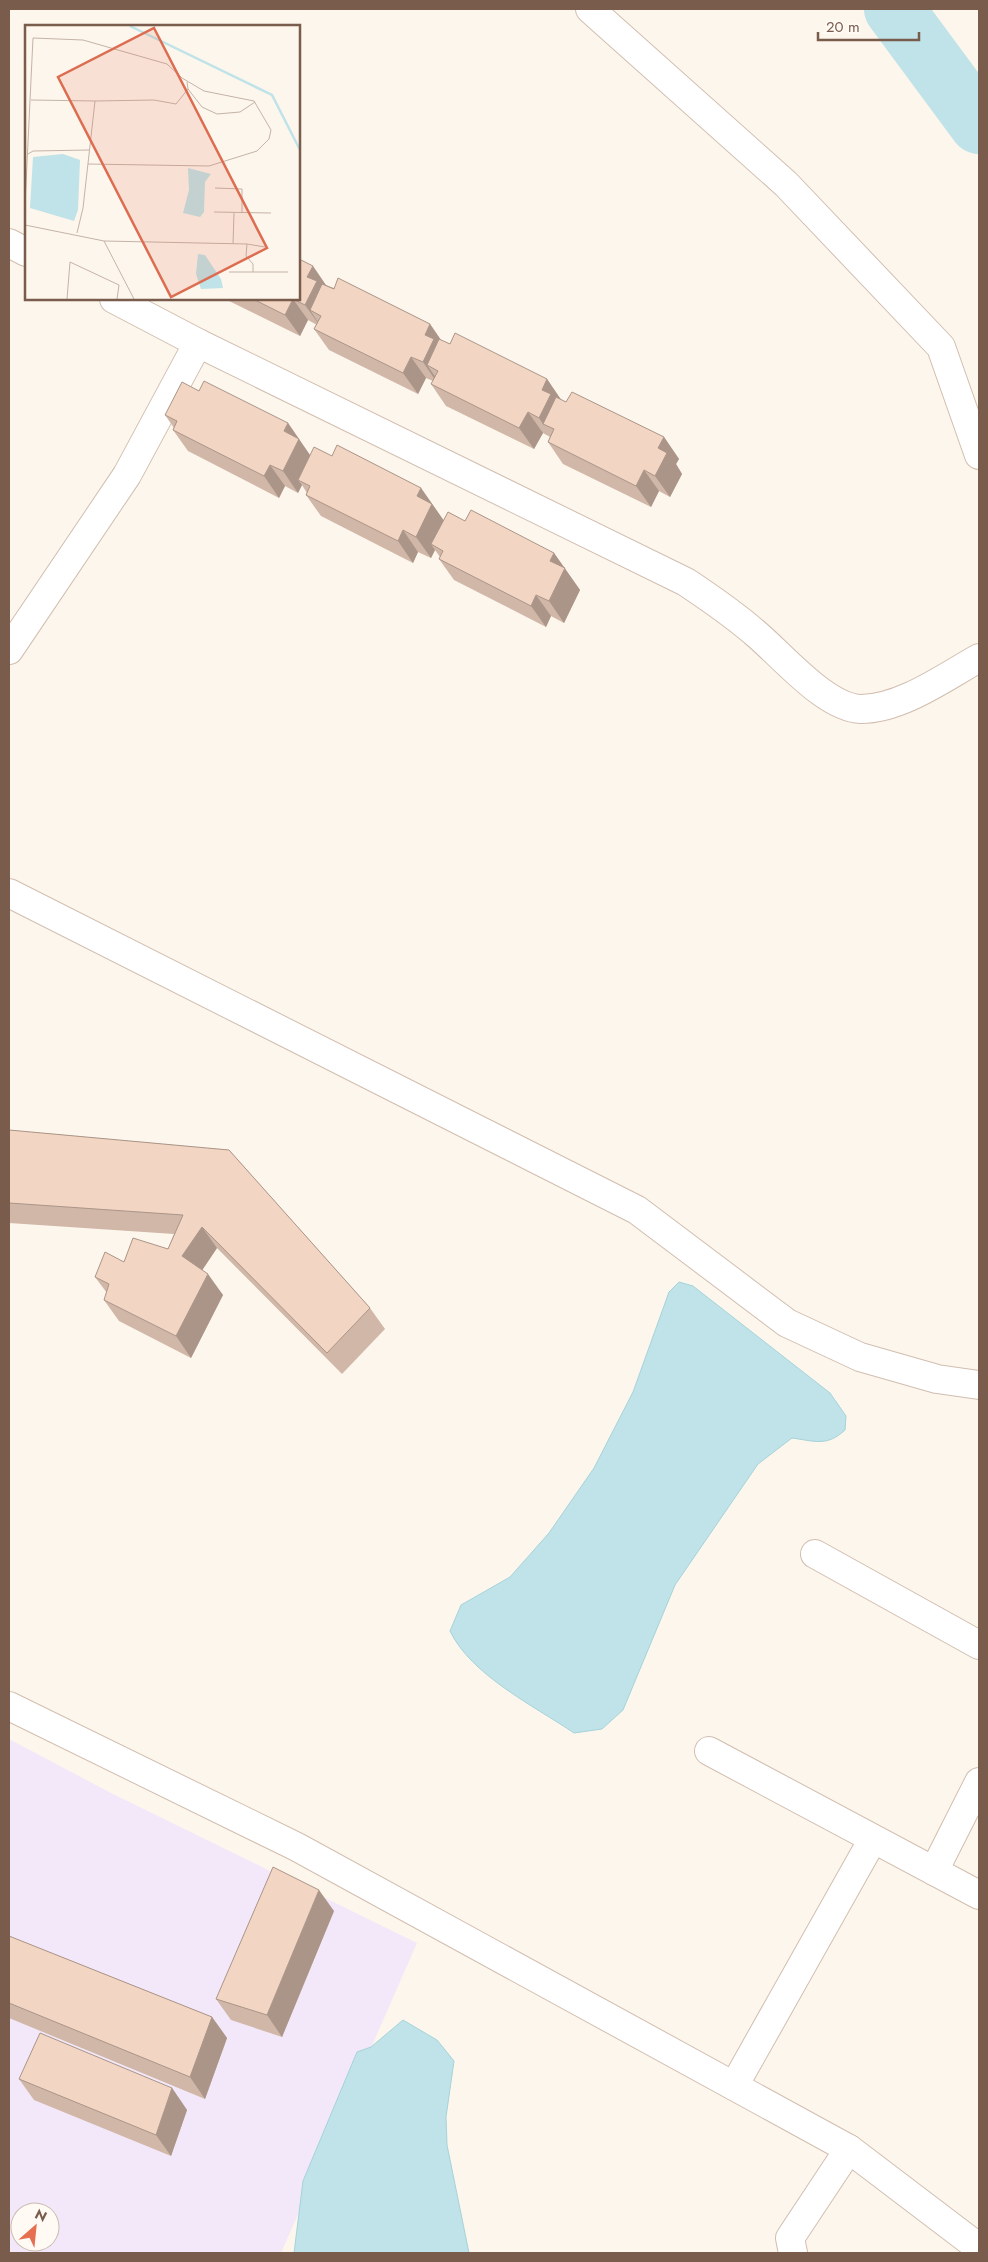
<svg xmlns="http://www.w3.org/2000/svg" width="988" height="2262" viewBox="0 0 988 2262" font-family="Jost,sans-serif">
	<rect width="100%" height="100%" fill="#fdf6ec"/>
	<path fill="#f3e8fa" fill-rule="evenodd" d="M9 1739 111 1793 417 1943 281 2253H9ZM20 2212H50V2242H20Z"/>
	<g fill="#bfe3e8" stroke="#a5d3da">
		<path d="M679 1282 693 1286 830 1393 846 1416 845 1430C827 1447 814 1441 792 1438L758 1464 675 1585 623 1710 602 1729 574 1733C534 1706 471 1675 450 1631L461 1605 510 1577 549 1533 594 1468 633 1392 669 1292Z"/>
		<path d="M403 2020 437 2040 454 2061 446 2117 447 2145 469 2253H294L303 2181 357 2052 371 2047Z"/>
	</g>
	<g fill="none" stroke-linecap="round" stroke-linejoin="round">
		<path stroke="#bfe3e8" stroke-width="60" d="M894 9 979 124"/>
		<defs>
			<g id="minor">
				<path d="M590 9 786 184 941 347 979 455"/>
				<path d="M9 243 26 252"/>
				<path d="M114 299 198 343"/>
				<path d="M9 650 127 475 198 343 686 582C710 598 732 613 754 632 781 654 825 708 861 709 901 709 945 677 979 658"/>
				<path d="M9 893 637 1210 787 1323 860 1357 937 1379 979 1385"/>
				<path d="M815 1554 979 1645"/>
				<path d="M9 1706 297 1847 849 2149 978 2247"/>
				<path d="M709 1751 979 1895"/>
				<path d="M934 1871 979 1782"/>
				<path d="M734 2086 873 1839"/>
				<path d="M793 2253 790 2238 849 2149"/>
			</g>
		</defs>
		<use href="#minor" stroke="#d1beb0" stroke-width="30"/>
		<use href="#minor" stroke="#fff" stroke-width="28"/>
	</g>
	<g fill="#d1b7a8">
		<path d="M326 285 430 324 441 340 450 344 547 379 561 400 566 402 664 437 679 459 676 464 682 474 670 497 659 491 651 507 563 464 548 442 550 437 543 433 534 449 446 406 431 384 433 381 426 378 418 394 329 350 314 329 317 325 308 320 300 336 225 299H299Z"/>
		<path d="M165 415 288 423 310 455 332 456 421 488 443 520 465 521 554 553 580 590 564 623 551 616 546 627 454 580 439 559 440 557 435 550 431 558 418 552 413 563 321 516 306 495 307 493 302 485 298 493 285 486 279 498 188 451 173 430 174 428Z"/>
		<path d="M9 1130 229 1150 370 1308 385 1329 342 1374 217 1248 202 1270 223 1295 191 1358 119 1321 104 1300 107 1293 95 1277 124 1262 168 1249 174 1234 9 1223Z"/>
		<path d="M334 1911 282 2037 231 2020 216 1999Z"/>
		<path d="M9 1936 212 2017 227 2038 205 2099 9 2018Z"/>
		<path d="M19 2079 172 2088 187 2110 171 2156 34 2100Z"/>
	</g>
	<g fill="#aa9588">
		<path d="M313 266 328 288 321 316 310 310 320 325V326L305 305 307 277Z"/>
		<path d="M293 299 308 320 300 336 285 315Z"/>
		<path d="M430 324 445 346 438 371 427 365 439 382 438 384 423 362 425 335Z"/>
		<path d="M411 357 426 378 418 394 403 373Z"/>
		<path d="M547 379 562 401 554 429 543 424 539 418 542 390Z"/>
		<path d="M528 412 543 433 534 449 519 428Z"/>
		<path d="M288 423 314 461 298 480 302 485 298 493 283 471 284 431Z"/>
		<path d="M664 437 679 459 676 464 682 474 670 497 655 476 658 448Z"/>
		<path d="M270 465 285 486 279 498 264 476Z"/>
		<path d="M644 470 659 491 651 507 636 486Z"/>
		<path d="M421 488 447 525 431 544 435 550 431 558 416 537 417 496Z"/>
		<path d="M403 530 418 552 413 563 398 541Z"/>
		<path d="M554 553 580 590 564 623 549 601 550 561Z"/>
		<path d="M536 595 551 616 546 627 531 606Z"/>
		<path d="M202 1227 217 1248 197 1278 182 1256Z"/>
		<path d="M208 1274 223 1295 191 1358 176 1336Z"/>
		<path d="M319 1890 334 1911 282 2037 267 2015Z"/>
		<path d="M212 2017 227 2038 205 2099 190 2077Z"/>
		<path d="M172 2088 187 2110 171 2156 156 2135Z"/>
	</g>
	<g fill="#f3d5c3" stroke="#aa9588">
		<path d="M299 259 313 266 307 277 317 281 305 305 293 299 285 315 253 299H299Z"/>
		<path d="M338 278 430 324 425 335 434 339 423 362 411 357 403 373 314 329 321 316 310 310 322 284 334 289Z"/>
		<path d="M455 333 547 379 542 390 551 394 539 418 528 412 519 428 431 384 438 371 427 365 439 339 450 344Z"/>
		<path d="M204 381 288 423 284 431 299 439 283 471 270 465 264 476 173 430 177 421 165 415 182 382 199 391Z"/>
		<path d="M572 392 664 437 658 448 667 453 655 476 644 470 636 486 548 442 554 429 543 424 556 397 566 402Z"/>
		<path d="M337 445 421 488 417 496 432 504 416 537 403 530 398 541 306 495 310 486 298 480 314 447 332 456Z"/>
		<path d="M471 510 554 553 550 561 565 568 549 601 536 595 531 606 439 559 443 551 431 544 448 512 465 521Z"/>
		<path d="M9 1130 229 1150 370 1308 327 1353 202 1227 182 1256 208 1274 176 1336 104 1300 109 1284 95 1277 105 1252 124 1262 133 1238 168 1249 183 1215 9 1203Z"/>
		<path d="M273 1867 319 1890 267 2015 216 1999Z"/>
		<path d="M9 1936 212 2017 190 2077 9 2003Z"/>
		<path d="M40 2033 172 2088 156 2135 19 2079Z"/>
	</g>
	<g transform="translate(25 25)">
		<rect width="275" height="275" fill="#fdf6ec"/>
		<path d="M38 129 55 135 53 185 49 196 5 183 8 132ZM163 143 186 149 180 157 179 187 175 192 158 188 164 165ZM173 229 180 230 196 254 198 263 176 264 171 249Z" fill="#bfe3e8"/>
		<path fill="none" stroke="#bfe3e8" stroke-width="2.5" d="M105 1 247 70 275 125"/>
		<path fill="none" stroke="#c5b3a7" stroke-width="1" d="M163 64 177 82 192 89 215 87 230 77M6 75 70 76M3 129 8 126 64 125M190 163 217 164V188M0 180 8 13 58 15 142 39 157 53 179 66 229 76 246 105 244 114 232 126 184 141 63 139M189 187 246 188M0 200 79 216 109 274M52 208 58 183 70 76 129 75 151 79 163 64 162 57M79 216 222 219 240 222M208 219 209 188M222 219 221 231 228 239V247M204 247H263M42 274 45 237 94 260 92 274"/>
		<path fill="#dc6d51" fill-opacity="0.15" stroke="#dc6d51" stroke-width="2.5" d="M129 3 242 223 146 272 33 52Z"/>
		<rect width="275" height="275" fill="none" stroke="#7a5c4d" stroke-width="2.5"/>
	</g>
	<rect width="988" height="2262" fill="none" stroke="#7a5c4d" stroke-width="20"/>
	<g transform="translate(35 2227) rotate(27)"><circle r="24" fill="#fffaf3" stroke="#cabbb1"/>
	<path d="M0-4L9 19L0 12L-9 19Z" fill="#e76f51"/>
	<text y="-8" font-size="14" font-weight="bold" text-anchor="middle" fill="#7a5c4d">N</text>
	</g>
	<path d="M818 32v8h101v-8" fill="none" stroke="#7a5c4d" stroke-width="2.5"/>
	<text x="826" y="32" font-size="15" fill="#7a5c4d" stroke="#fffaf3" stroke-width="4" paint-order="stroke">20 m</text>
</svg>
